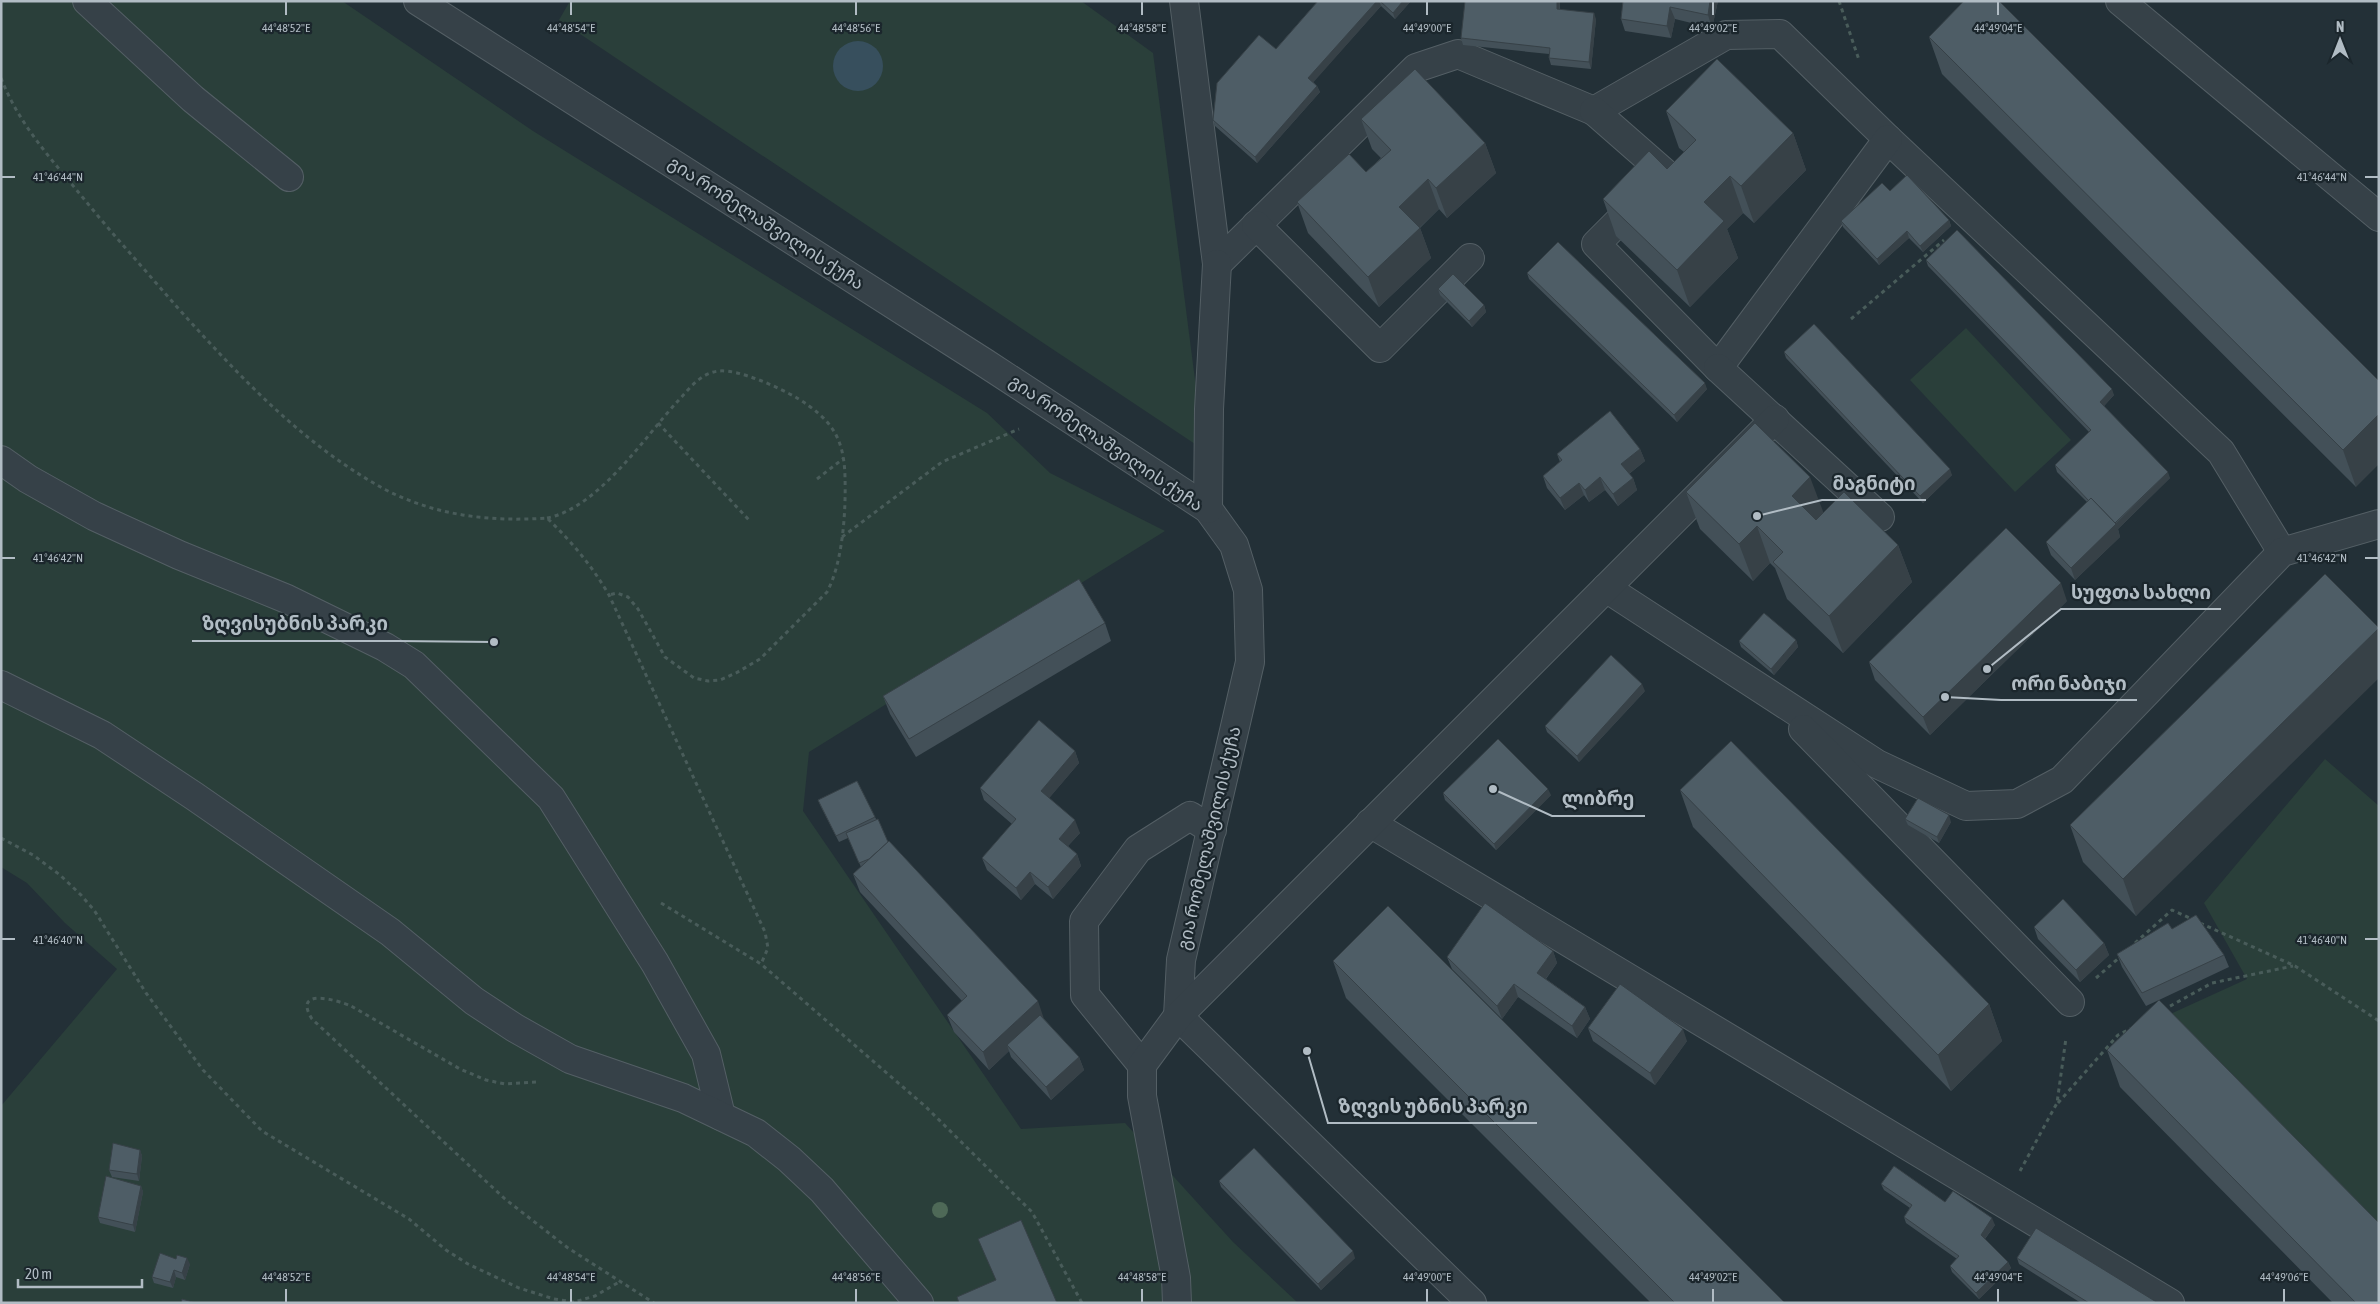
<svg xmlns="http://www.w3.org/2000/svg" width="2380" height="1304" viewBox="0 0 2380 1304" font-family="'Asap Condensed','Noto Sans Georgian',sans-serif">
	<rect width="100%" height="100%" fill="#233037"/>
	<g fill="#2a3f3a">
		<path d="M1 1H342L533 131 987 413 1050 473 1165 531 809 752 803 811 1021 1129 1125 1123 1233 1242 1298 1303H1V1106L117 969 65 923 27 883 1 867Z"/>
		<path d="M570 1H1081L1153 53 1204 450 559 20Z"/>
		<path d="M1966 328 2071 440 2015 492 1910 380Z"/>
		<path d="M2325 759 2379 806V1227L2166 1016 2247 979 2204 903Z"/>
	</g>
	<circle fill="#374f5d" cx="858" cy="66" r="25"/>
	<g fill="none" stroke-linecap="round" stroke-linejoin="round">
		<defs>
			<g id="minor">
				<path d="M87 1 193 99 289 177"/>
				<path d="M418 1 985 363 1208 509 1234 545 1248 590 1250 662 1181 960 1178 1016 1472 1303"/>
				<path d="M1184 1 1217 264 1416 68 1458 54 1594 111 1726 35 1780 34 1888 139 2221 452 2282 552"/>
				<path d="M2120 1 2379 217"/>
				<path d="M1594 111 1666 174 1596 244 1718 368 1888 139"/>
				<path d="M1256 225 1380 348 1470 258"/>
				<path d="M1718 368 1880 517"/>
				<path d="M1 460 28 479 94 516 179 555 287 599 385 647 414 665 551 798 655 963 706 1054 721 1116"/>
				<path d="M1208 509 1209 409 1217 264"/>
				<path d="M1606 588 1877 764 1966 806 2017 804 2062 780 2282 552 2379 524"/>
				<path d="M1 685 102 735 194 796 390 932 474 1001 515 1028 570 1059 683 1098 756 1133 789 1159 822 1190 919 1303"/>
				<path d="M1803 729 2070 1002"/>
				<path d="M1370 823 2170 1303"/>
				<path d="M1142 1065 1085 995 1084 921 1138 849 1190 816 1212 830"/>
				<path d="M1177 1303 1176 1278 1142 1096V1065L1178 1016 1775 419"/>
			</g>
		</defs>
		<use href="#minor" stroke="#545f65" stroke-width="30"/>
		<g stroke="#495c5a" stroke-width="3" stroke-dasharray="4 4" stroke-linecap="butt">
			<path d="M1839 1 1859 60"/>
			<path d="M1 78C19 125 53 161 84 199 114 236 146 271 177 307 240 377 303 445 386 490 437 516 491 522 547 518 572 542 592 566 609 595L765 932 768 948 761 964"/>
			<path d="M1851 319 1944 240"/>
			<path d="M658 423 749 520"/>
			<path d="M817 479 844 458"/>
			<path d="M547 518C598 508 644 438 677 402 689 389 700 373 719 371 739 369 780 388 797 398 831 419 844 437 845 477 846 511 843 562 827 592L760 659 736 673 720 680 708 681 694 678 665 657 638 609 628 597 617 593 609 595"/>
			<path d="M842 537 942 462 1019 429"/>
			<path d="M1 838 33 855 60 875 81 895 94 910 146 993 203 1070 262 1131 409 1219 446 1250 468 1264 519 1288 554 1299 574 1302 595 1296 619 1282"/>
			<path d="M661 903 761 964 926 1107 1032 1212 1082 1303"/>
			<path d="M2200 923 2295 966 2379 1021"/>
			<path d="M2135 943 2172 910 2194 920"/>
			<path d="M2096 978 2121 956"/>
			<path d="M2163 1010 2212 983 2293 966"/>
			<path d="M536 1082 505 1084 486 1080 460 1069 351 1006C337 1000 292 987 312 1019L505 1199 568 1248 654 1303"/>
			<path d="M2058 1103 2118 1035 2132 1028"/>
			<path d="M2020 1171 2057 1103 2066 1038"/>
		</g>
		<use href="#minor" stroke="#364148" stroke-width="28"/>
	</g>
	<circle fill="#4e6957" cx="940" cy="1210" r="8"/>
	<g fill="#435058">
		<path d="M1318 1H1411L1395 19 1381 6 1313 82 1317 86 1320 92 1257 163 1215 126 1213 120Z"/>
		<path d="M1560 1V9L1596 19 1591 69 1551 65 1549 58V54L1463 45 1461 38Z"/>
		<path d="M1623 1H1718L1712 28 1675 19 1671 38 1625 31 1621 19Z"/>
		<path d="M1929 37 2379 381 2356 487 1942 74Z"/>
		<path d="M1666 111 1793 133 1806 170 1754 223 1743 213 1727 229 1738 258 1690 307 1616 236 1603 199 1667 169 1684 152 1679 148Z"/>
		<path d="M1361 119 1485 143 1496 173 1447 218 1439 209 1420 228 1431 258 1379 307 1308 233 1297 202 1366 172 1381 158 1372 149Z"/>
		<path d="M1890 191 1949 220 1951 226 1923 252 1909 238 1879 265 1843 227 1841 221Z"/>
		<path d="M1926 260 2114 395 2104 406 2170 478 2118 529 2120 537 2075 580 2051 555 2046 542 2087 502 2057 472 2055 465 2089 432 1928 266Z"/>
		<path d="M1527 273 1707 389 1677 422 1529 279Z"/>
		<path d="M1438 289 1484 305 1486 312 1472 327 1440 295Z"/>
		<path d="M1784 352 1952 475 1923 503 1786 358Z"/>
		<path d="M1640 449 1645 461 1629 474 1633 478 1637 490 1618 506 1605 490 1589 502 1584 495 1565 510 1547 488 1543 476 1560 462 1557 454Z"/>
		<path d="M1686 492 1823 513 1898 545 1912 582 1843 653 1787 599 1775 568 1770 563 1753 581 1700 529Z"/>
		<path d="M2067 601 1930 735 1875 680 1869 662Z"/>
		<path d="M1105 623 1111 641 916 757 890 714 883 696Z"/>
		<path d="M2379 628 2136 916 2083 862 2070 825Z"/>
		<path d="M1796 640 1798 647 1774 675 1741 647 1739 641Z"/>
		<path d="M1645 691 1579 762 1547 732 1545 726Z"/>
		<path d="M1075 751 1079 763 1049 798 1080 833 1068 846 1077 854 1081 866 1053 899 1035 884 1021 900 987 870 982 858 1012 824 984 800 980 788Z"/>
		<path d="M1680 790 1989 1004 2002 1041 1951 1091 1693 827Z"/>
		<path d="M1443 793 1551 795 1496 850 1445 800Z"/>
		<path d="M818 800 875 817 888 842 1044 1019 1079 1057 1084 1070 1051 1100 1011 1057 1009 1051 989 1070 954 1032 947 1015 962 1001 860 892 853 874 861 867 848 838 839 842 821 807Z"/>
		<path d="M1905 819 1951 822 1939 843 1908 825Z"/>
		<path d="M2034 927 2104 943 2109 955 2080 982 2038 939Z"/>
		<path d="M2172 929 2224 955 2229 967 2159 1000 2379 1303H2333L2120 1087 2107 1050 2159 1000 2146 1006 2122 967 2117 954Z"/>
		<path d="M1553 951 1557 963 1546 979 1585 1007 1590 1019 1577 1038 1518 997 1502 1019 1452 969 1447 957Z"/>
		<path d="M1333 961 1785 1303H1651L1346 998Z"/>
		<path d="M1588 1028 1687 1041 1655 1085 1593 1041Z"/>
		<path d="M140 1150 142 1156 139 1181 112 1177 109 1170Z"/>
		<path d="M1219 1181 1355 1258 1321 1290 1221 1187Z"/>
		<path d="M1881 1184 1945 1202 1995 1225 1985 1239 2008 1262 2011 1268 1979 1299 1952 1272 1950 1266 1957 1259 1906 1223 1904 1217 1910 1208 1884 1190Z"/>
		<path d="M141 1186 143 1192 135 1232 100 1223 98 1217Z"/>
		<path d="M2017 1258 2158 1303H2081L2019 1264Z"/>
		<path d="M190 1264 185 1280 176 1277 173 1288 154 1283 152 1277Z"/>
	</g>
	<g fill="#374147">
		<path d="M1377 1H1379L1381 6 1311 85 1308 78Z"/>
		<path d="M1403 1H1411L1395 19 1393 13Z"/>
		<path d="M1557 1H1560L1559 15 1557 9Z"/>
		<path d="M1710 1H1718L1712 28 1708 15Z"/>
		<path d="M1670 7 1675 19 1671 38 1667 26Z"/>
		<path d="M1594 13 1596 19 1591 69 1589 62Z"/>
		<path d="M1317 86 1320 92 1257 163 1255 157Z"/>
		<path d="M1793 133 1806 170 1754 223 1741 186Z"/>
		<path d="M1485 143 1496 173 1447 218 1436 188Z"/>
		<path d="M1730 176 1743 213 1727 229 1738 258 1690 307 1677 270 1704 202Z"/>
		<path d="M1428 179 1439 209 1416 231 1420 228 1431 258 1379 307 1368 277 1399 207Z"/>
		<path d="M1949 220 1951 226 1923 252 1920 246Z"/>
		<path d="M1907 231 1909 238 1879 265 1877 259Z"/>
		<path d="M1484 305 1486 312 1472 327 1469 321Z"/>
		<path d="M1705 383 1707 389 1677 422 1674 415Z"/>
		<path d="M2112 389 2114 395 2102 408 2100 402Z"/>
		<path d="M2379 414V464L2356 487 2343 450Z"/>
		<path d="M1640 449 1645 461 1626 476 1621 464Z"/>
		<path d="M1950 469 1952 475 1923 503 1920 496Z"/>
		<path d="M2168 472 2170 478 2118 529 2120 537 2075 580 2071 568Z"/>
		<path d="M1600 477 1605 490 1589 502 1585 490Z"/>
		<path d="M1810 477 1824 514 1805 533 1792 496Z"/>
		<path d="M1633 478 1637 490 1618 506 1613 494Z"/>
		<path d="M1579 483 1584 495 1565 510 1560 498Z"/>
		<path d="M1757 526 1770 563 1753 581 1739 544Z"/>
		<path d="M1898 545 1912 582 1843 653 1829 616Z"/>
		<path d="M2061 583 2067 601 1930 735 1923 717Z"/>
		<path d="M2379 628V678L2136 916 2123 879Z"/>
		<path d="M1796 640 1798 647 1774 675 1771 669Z"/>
		<path d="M1642 684 1645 691 1579 762 1577 756Z"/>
		<path d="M1075 751 1079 763 1045 803 1041 791Z"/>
		<path d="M1548 789 1551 795 1496 850 1494 844Z"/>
		<path d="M1949 815 1951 822 1939 843 1937 837Z"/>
		<path d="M1075 820 1080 833 1063 851 1059 839Z"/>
		<path d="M1077 854 1081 866 1053 899 1048 887Z"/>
		<path d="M1030 872 1035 884 1021 900 1016 888Z"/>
		<path d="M2104 943 2109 955 2080 982 2076 970Z"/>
		<path d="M1553 951 1557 963 1541 985 1537 973Z"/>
		<path d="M1514 984 1518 997 1502 1019 1497 1006Z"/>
		<path d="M1038 1001 1044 1019 1011 1050 1007 1045 1009 1051 989 1070 983 1052Z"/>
		<path d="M1989 1004 2002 1041 1951 1091 1938 1055Z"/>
		<path d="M1585 1007 1590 1019 1577 1038 1572 1026Z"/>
		<path d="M1683 1029 1687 1041 1655 1085 1650 1073Z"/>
		<path d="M1079 1057 1084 1070 1051 1100 1046 1087Z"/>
		<path d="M140 1150 142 1156 139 1181 137 1174Z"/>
		<path d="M141 1186 143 1192 135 1232 133 1225Z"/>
		<path d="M1992 1218 1995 1225 1983 1241 1981 1235Z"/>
		<path d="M1353 1251 1355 1258 1321 1290 1318 1284Z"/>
		<path d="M187 1258 190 1264 185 1280 182 1273Z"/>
		<path d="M2008 1262 2011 1268 1979 1299 1976 1293Z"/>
		<path d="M174 1270 176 1277 173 1288 170 1282Z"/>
	</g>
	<g fill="#4e5d66" stroke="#374147">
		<path d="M1318 1H1377L1308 78 1317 86 1255 157 1213 120 1217 83 1259 35 1276 49Z"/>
		<path d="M1380 1H1403L1393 13Z"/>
		<path d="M1465 1H1557V9L1594 13 1589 62 1549 58 1550 48 1461 38Z"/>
		<path d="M1623 1H1710L1708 15 1670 7 1667 26 1621 19Z"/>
		<path d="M1964 1H1999L2379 381V414L2343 450 1929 37Z"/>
		<path d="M1717 59 1793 133 1741 186 1730 176 1704 202 1724 221 1677 270 1603 199 1649 151 1667 169 1696 140 1666 111Z"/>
		<path d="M1415 69 1485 143 1436 188 1428 179 1399 207 1420 228 1368 277 1297 202 1349 154 1366 172 1391 150 1361 119Z"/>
		<path d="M1907 175 1949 220 1920 246 1907 231 1877 259 1841 221 1882 183 1890 191Z"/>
		<path d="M1957 230 2112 389 2100 402 2168 472 2115 523 2091 498 2089 501 2055 465 2091 430 1926 260Z"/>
		<path d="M1558 242 1705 383 1674 415 1527 273Z"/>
		<path d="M1453 274 1484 305 1469 321 1438 289Z"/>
		<path d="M1814 324 1950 469 1920 496 1784 352Z"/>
		<path d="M1610 411 1640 449 1621 464 1633 478 1613 494 1600 477 1585 490 1579 483 1560 498 1543 476 1562 460 1557 454Z"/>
		<path d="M1755 423 1810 477 1792 496 1816 520 1844 492 1898 545 1829 616 1773 562 1783 552 1757 526 1739 544 1686 492Z"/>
		<path d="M2091 498 2116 524 2071 568 2046 542Z"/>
		<path d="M2006 528 2061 583 1923 717 1869 662Z"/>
		<path d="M2325 574 2379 628 2123 879 2070 825Z"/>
		<path d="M1079 579 1105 623 909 739 883 696Z"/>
		<path d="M1764 613 1796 640 1771 669 1739 641Z"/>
		<path d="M1611 655 1642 684 1577 756 1545 726Z"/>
		<path d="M1039 720 1075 751 1041 791 1075 820 1059 839 1077 854 1048 887 1030 872 1016 888 982 858 1016 819 980 788Z"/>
		<path d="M1498 739 1548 789 1494 844 1443 793Z"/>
		<path d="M1731 741 1989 1004 1938 1055 1680 790Z"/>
		<path d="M857 781 875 817 836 836 818 800Z"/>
		<path d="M1918 798 1949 815 1937 837 1905 819Z"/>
		<path d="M878 819 888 842 869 859 859 863 846 833Z"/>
		<path d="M889 841 1038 1001 983 1052 947 1015 967 996 853 874Z"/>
		<path d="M2063 899 2104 943 2076 970 2034 927Z"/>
		<path d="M1485 903 1553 951 1537 973 1585 1007 1572 1026 1514 984 1497 1006 1447 957Z"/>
		<path d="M1388 906 1785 1303H1675L1333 961Z"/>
		<path d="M2196 915 2224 955 2142 993 2117 954 2168 923 2172 929Z"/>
		<path d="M1620 984 1683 1029 1650 1073 1588 1028Z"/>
		<path d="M2159 1000 2379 1223V1301L2377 1303H2356L2107 1050Z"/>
		<path d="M1040 1015 1079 1057 1046 1087 1007 1045Z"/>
		<path d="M113 1143 140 1150 137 1174 109 1170Z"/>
		<path d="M1254 1148 1353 1251 1318 1284 1219 1181Z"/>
		<path d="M1894 1166 1945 1202 1953 1191 1992 1218 1981 1235 2008 1262 1976 1293 1950 1266 1959 1256 1904 1217 1912 1205 1881 1184Z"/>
		<path d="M106 1176 141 1186 133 1225 98 1217Z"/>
		<path d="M1021 1220 1057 1303H959L957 1297 996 1280 978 1239Z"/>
		<path d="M2036 1228 2158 1303H2089L2017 1258Z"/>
		<path d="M160 1253 176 1259 177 1255 187 1258 182 1273 174 1270 170 1282 152 1277Z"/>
		<path d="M182 1299 196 1303H181Z"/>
	</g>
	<path fill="none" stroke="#b1bcc4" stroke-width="2" d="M286 2V15M571 2V15M856 2V15M1142 2V15M1427 2V15M1713 2V15M1998 2V15M2 177H15M2365 177H2378M2 558H15M2365 558H2378M2 939H15M2365 939H2378M286 1289V1302M571 1289V1302M856 1289V1302M1142 1289V1302M1427 1289V1302M1713 1289V1302M1998 1289V1302M2284 1289V1302"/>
	<g text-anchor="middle" stroke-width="4.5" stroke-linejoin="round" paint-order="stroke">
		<g font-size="18" fill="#b1bcc4" stroke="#1b262c">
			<text transform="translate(766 223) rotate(33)" y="6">გია რომელაშვილის ქუჩა</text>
			<text transform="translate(1106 443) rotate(34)" y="6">გია რომელაშვილის ქუჩა</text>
			<text transform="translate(1209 838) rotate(-77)" y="6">გია რომელაშვილის ქუჩა</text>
		</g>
	</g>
	<g font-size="12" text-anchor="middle" fill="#b1bcc4" stroke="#1b262c" stroke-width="4.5" stroke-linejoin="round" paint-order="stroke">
		<text x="286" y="32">44°48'52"E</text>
		<text x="571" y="32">44°48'54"E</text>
		<text x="856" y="32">44°48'56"E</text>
		<text x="1142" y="32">44°48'58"E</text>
		<text x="1427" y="32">44°49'00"E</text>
		<text x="1713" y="32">44°49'02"E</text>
		<text x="1998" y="32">44°49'04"E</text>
		<text x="58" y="181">41°46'44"N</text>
		<text x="2322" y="181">41°46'44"N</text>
		<text x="58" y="562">41°46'42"N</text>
		<text x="2322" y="562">41°46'42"N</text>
		<text x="58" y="944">41°46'40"N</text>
		<text x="2322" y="944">41°46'40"N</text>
		<text x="286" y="1281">44°48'52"E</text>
		<text x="571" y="1281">44°48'54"E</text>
		<text x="856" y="1281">44°48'56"E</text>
		<text x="1142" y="1281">44°48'58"E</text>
		<text x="1427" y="1281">44°49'00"E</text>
		<text x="1713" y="1281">44°49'02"E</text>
		<text x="1998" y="1281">44°49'04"E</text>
		<text x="2284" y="1281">44°49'06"E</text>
	</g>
	<path fill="none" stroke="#b1bcc4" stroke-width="2" d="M1757 516L1822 500H1926M1987 669L2061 609H2221M494 642L398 641H192M1945 697L2001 700H2137M1493 789L1552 816H1645M1307 1051L1328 1123H1537"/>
	<g fill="#b1bcc4" stroke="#1b262c" stroke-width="2">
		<circle cx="1757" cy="516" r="5"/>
		<circle cx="1987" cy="669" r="5"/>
		<circle cx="494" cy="642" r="5"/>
		<circle cx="1945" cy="697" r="5"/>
		<circle cx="1493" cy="789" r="5"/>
		<circle cx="1307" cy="1051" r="5"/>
	</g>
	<g font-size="19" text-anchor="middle" font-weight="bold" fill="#b1bcc4" stroke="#1b262c" stroke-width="4.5" stroke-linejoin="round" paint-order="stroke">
		<text x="1874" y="490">მაგნიტი</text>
		<text x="2141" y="599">სუფთა სახლი</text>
		<text x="295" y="630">ზღვისუბნის პარკი</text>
		<text x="2069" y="690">ორი ნაბიჯი</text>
		<text x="1598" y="805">ლიბრე</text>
		<text x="1433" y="1113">ზღვის უბნის პარკი</text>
	</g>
	<rect width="2380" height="1304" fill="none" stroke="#b1bcc4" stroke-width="5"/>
	<g transform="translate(2340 40)" stroke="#1b262c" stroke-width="4" paint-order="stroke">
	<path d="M0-4L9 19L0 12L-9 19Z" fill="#b1bcc4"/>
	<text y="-8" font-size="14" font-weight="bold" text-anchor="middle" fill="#b1bcc4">N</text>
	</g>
	<path d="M18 1279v8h124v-8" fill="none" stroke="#b1bcc4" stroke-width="2.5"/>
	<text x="25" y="1279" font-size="15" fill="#b1bcc4" stroke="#1b262c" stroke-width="4" paint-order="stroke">20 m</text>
</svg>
